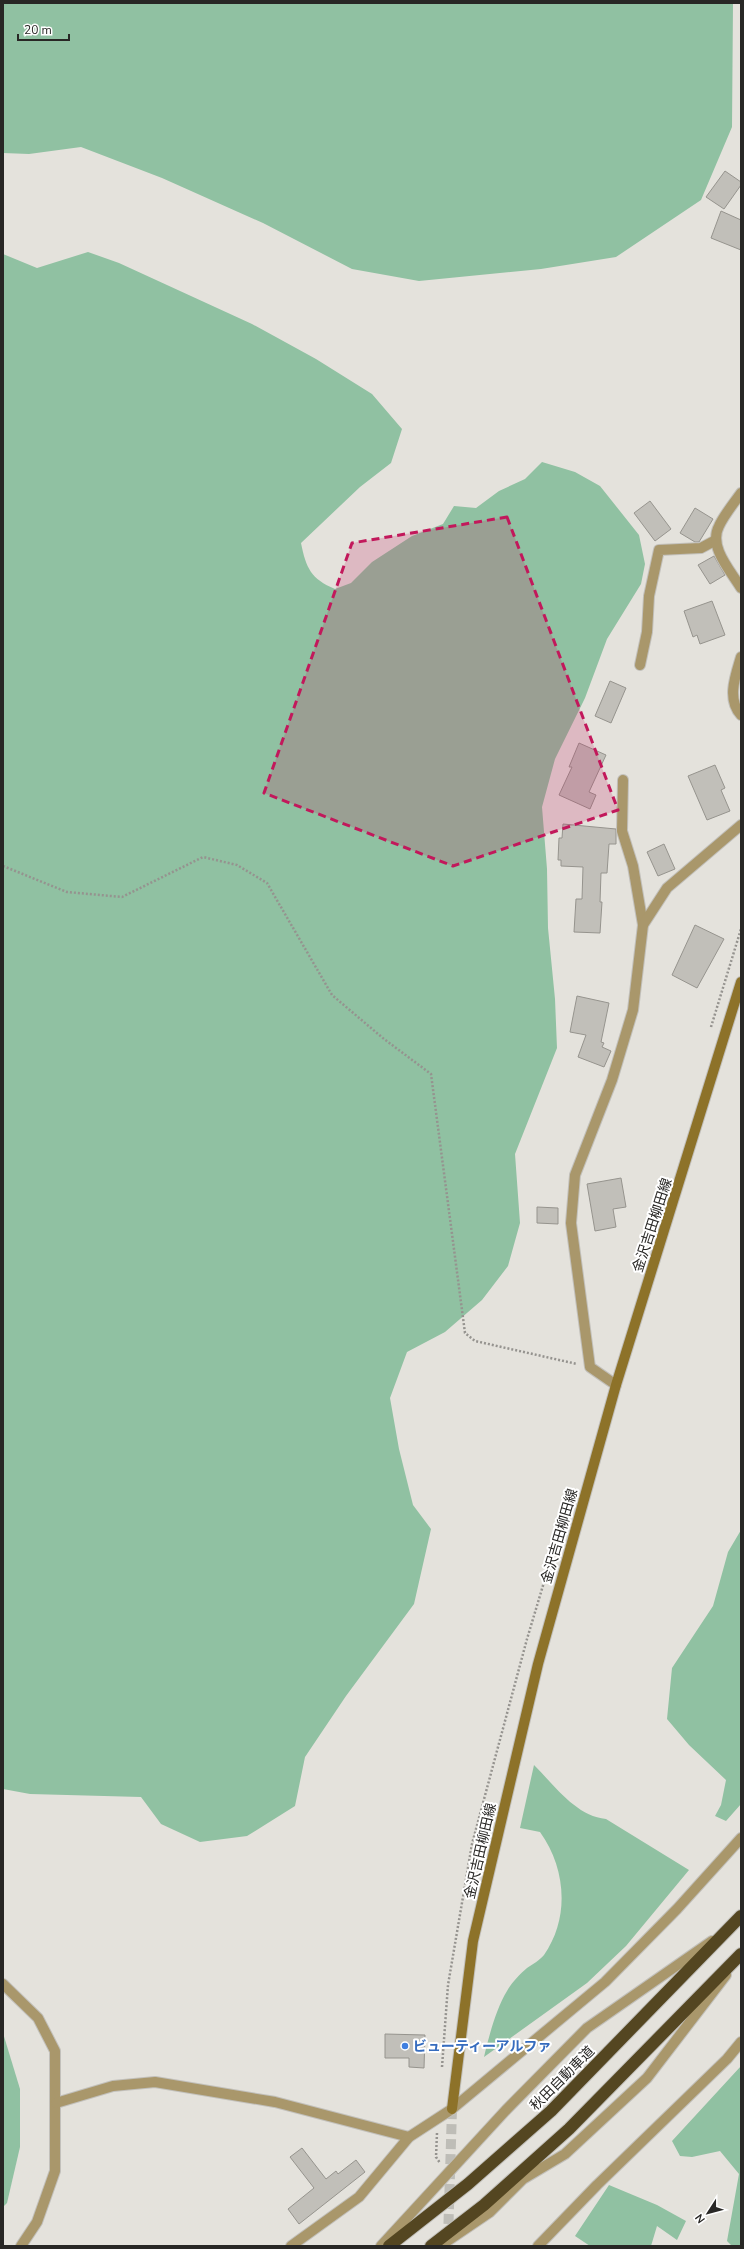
<svg xmlns="http://www.w3.org/2000/svg" width="744" height="2249" viewBox="0 0 744 2249" font-family="'Nunito Sans','Noto Sans JP',sans-serif">
	<rect width="100%" height="100%" fill="#e4e2dc"/>
	<g fill="#90c1a2">
		<path d="M3 3H733L732 127 701 200 616 257 541 269 419 281 352 269 263 223 162 178 81 147 29 154 3 153Z"/>
		<path d="M88 252 119 263 252 324 316 359 372 394 402 429 391 463 360 487 301 543C306 568 311 579 335 589L351 583 372 562 412 536 443 524 454 506 476 508 499 491 525 479 542 462 575 472 600 486 639 535 645 564 641 584 607 639 585 698 555 759 542 807 547 869 548 928 555 999 557 1048 515 1154 520 1223 508 1266 482 1300 445 1332 407 1352 390 1398 399 1449 413 1505 431 1529 414 1604 346 1696 305 1757 295 1806 247 1836 200 1842 161 1824 141 1797 30 1794 3 1789V254L37 268Z"/>
		<path d="M741 1530V1804L726 1821 715 1816 721 1805 726 1780 689 1745 667 1719 672 1668 713 1606 728 1552Z"/>
		<path d="M534 1765C555 1786 576 1816 606 1819L689 1870 626 1946 587 1983 484 2057C489 2036 496 2009 507 1991 512 1982 520 1974 527 1968 533 1964 540 1960 544 1955 570 1918 566 1868 540 1832L520 1828Z"/>
		<path d="M3 2033 20 2089V2147L7 2203 3 2207Z"/>
		<path d="M741 2066V2246H732L727 2241 739 2174 720 2151 692 2157 680 2156 672 2141Z"/>
		<path d="M609 2185 657 2205 686 2221 677 2240 657 2226 651 2246H590L575 2236Z"/>
	</g>
	<g fill="#c1bfb9" stroke="#96948e">
		<path d="M725 171 741 182V185L724 209 706 197Z"/>
		<path d="M721 211 741 220V250L711 238Z"/>
		<path d="M650 501 671 529 655 541 634 513Z"/>
		<path d="M695 508 713 519 699 542H695L680 533Z"/>
		<path d="M714 556 725 575 710 584 698 565Z"/>
		<path d="M712 601 725 635 700 644 697 635 693 637 684 611Z"/>
		<path d="M610 681 626 688 611 723 595 716Z"/>
		<path d="M579 743 606 755 589 792 596 795 590 809 559 795 572 767H569Z"/>
		<path d="M715 765 725 788 721 790 730 811 707 820 688 776Z"/>
		<path d="M563 824 616 829V844H609L607 873H601L600 902H602L600 933 574 932 576 899H582L583 867 561 866V860H558L559 838H562Z"/>
		<path d="M664 844 675 869 658 876 647 852Z"/>
		<path d="M695 925 724 939 697 988 672 975Z"/>
		<path d="M577 996 609 1003 601 1042 604 1043 602 1047 611 1051 604 1067 578 1057 586 1035 570 1032Z"/>
		<path d="M621 1178 626 1207 613 1209 616 1227 595 1231 587 1184Z"/>
		<path d="M537 1207 558 1208V1224L537 1223Z"/>
		<path d="M385 2034 425 2035 424 2068 409 2067V2058H385Z"/>
		<path d="M302 2148 326 2179 336 2171 338 2174 356 2160 365 2172 299 2224 288 2209 314 2188 290 2157Z"/>
	</g>
	<g fill="none" stroke-linecap="round" stroke-linejoin="round">
		<path stroke="#bebdb7" stroke-width="10" stroke-dasharray="10 5" stroke-linecap="butt" d="M448 2239 452 2109"/>
		<defs>
			<g id="service">
				<path d="M640 665 647 632 649 596 659 550 701 548 716 540"/>
				<path d="M623 780 622 831 633 866 643 925"/>
				<path d="M381 2246 507 2109 587 2028 712 1941"/>
				<path d="M440 2246 490 2212 523 2179 565 2154 647 2078 726 1975"/>
			</g>
			<g id="minor">
				<path d="M741 493C734 503 724 515 719 526 708 547 731 571 741 588"/>
				<path d="M741 657C736 674 726 699 741 715"/>
				<path d="M616 1385 590 1367 571 1223 575 1175 612 1080 633 1010 643 925 667 888 741 825"/>
				<path d="M3 1984 38 2018 55 2051V2171L37 2222 21 2246"/>
				<path d="M56 2103 113 2086 155 2082 275 2102 409 2137"/>
				<path d="M291 2246 359 2197 409 2137 452 2109 605 1982 677 1909 741 1838"/>
				<path d="M538 2246 597 2185 727 2059 741 2042"/>
			</g>
			<path id="secondary" d="M452 2109 473 1941 538 1664 616 1385 741 982"/>
			<g id="motorway">
				<path d="M389 2246 468 2184 551 2111 741 1916"/>
				<path d="M431 2246 484 2205 569 2129 741 1954"/>
			</g>
		</defs>
		<use href="#service" stroke="#c2c0bb" stroke-width="12"/>
		<use href="#minor" stroke="#c2c0bb" stroke-width="12"/>
		<use href="#secondary" stroke="#c2c0bb" stroke-width="12"/>
		<use href="#motorway" stroke="#c2c0bb" stroke-width="14"/>
		<g stroke="#95938f" stroke-width="2.5" stroke-dasharray="2 2" stroke-linecap="butt">
			<path d="M3 866 67 892 122 897 203 857 237 865 267 883 332 995 384 1039 431 1074 465 1333 475 1341 577 1364"/>
			<path d="M711 1027 741 929"/>
			<path d="M442 2067 448 1985 472 1844 527 1639 559 1532"/>
			<path d="M437 2133 436 2157 440 2163"/>
		</g>
		<use href="#service" stroke="#a9976b" stroke-width="10"/>
		<use href="#minor" stroke="#a9976b" stroke-width="10"/>
		<use href="#secondary" stroke="#8d7229" stroke-width="10"/>
		<use href="#motorway" stroke="#544621" stroke-width="12"/>
	</g>
	<path fill="#c2185b" fill-opacity="0.2" stroke="#c2185b" stroke-width="3" stroke-dasharray="8 5" stroke-linejoin="round" d="M507 517 618 810 453 866 264 793 352 543Z"/>
	<circle fill="#3f7fe0" stroke="#fff" stroke-width="1.5" cx="405" cy="2046" r="4"/>
	<g text-anchor="middle" stroke-width="4" stroke-linejoin="round" paint-order="stroke">
		<g font-size="14" fill="#282725" stroke="#fff">
			<text transform="translate(652 1225) rotate(-72)" y="5">金沢吉田柳田線</text>
			<text transform="translate(559 1536) rotate(-74)" y="5">金沢吉田柳田線</text>
			<text transform="translate(480 1851) rotate(-77)" y="5">金沢吉田柳田線</text>
			<text transform="translate(562 2078) rotate(-45)" y="5">秋田自動車道</text>
		</g>
		<g font-size="14" font-weight="bold" fill="#366cbe" stroke="#fff" text-anchor="start">
			<text x="413" y="2051">ビューティーアルファ</text>
		</g>
	</g>
	<rect width="744" height="2249" fill="none" stroke="#282725" stroke-width="8"/>
	<g transform="translate(708 2213) rotate(234)" stroke="#ffffff" stroke-width="3" paint-order="stroke">
	<path d="M0-3L7 15L0 10L-7 15Z" fill="#282725"/>
	<text y="-6" font-size="11" font-weight="bold" text-anchor="middle" fill="#282725">N</text>
	</g>
	<path d="M18 34v6h51v-6" fill="none" stroke="#282725" stroke-width="2"/>
	<text x="24" y="34" font-size="12" fill="#282725" stroke="#ffffff" stroke-width="3" paint-order="stroke">20 m</text>
</svg>
